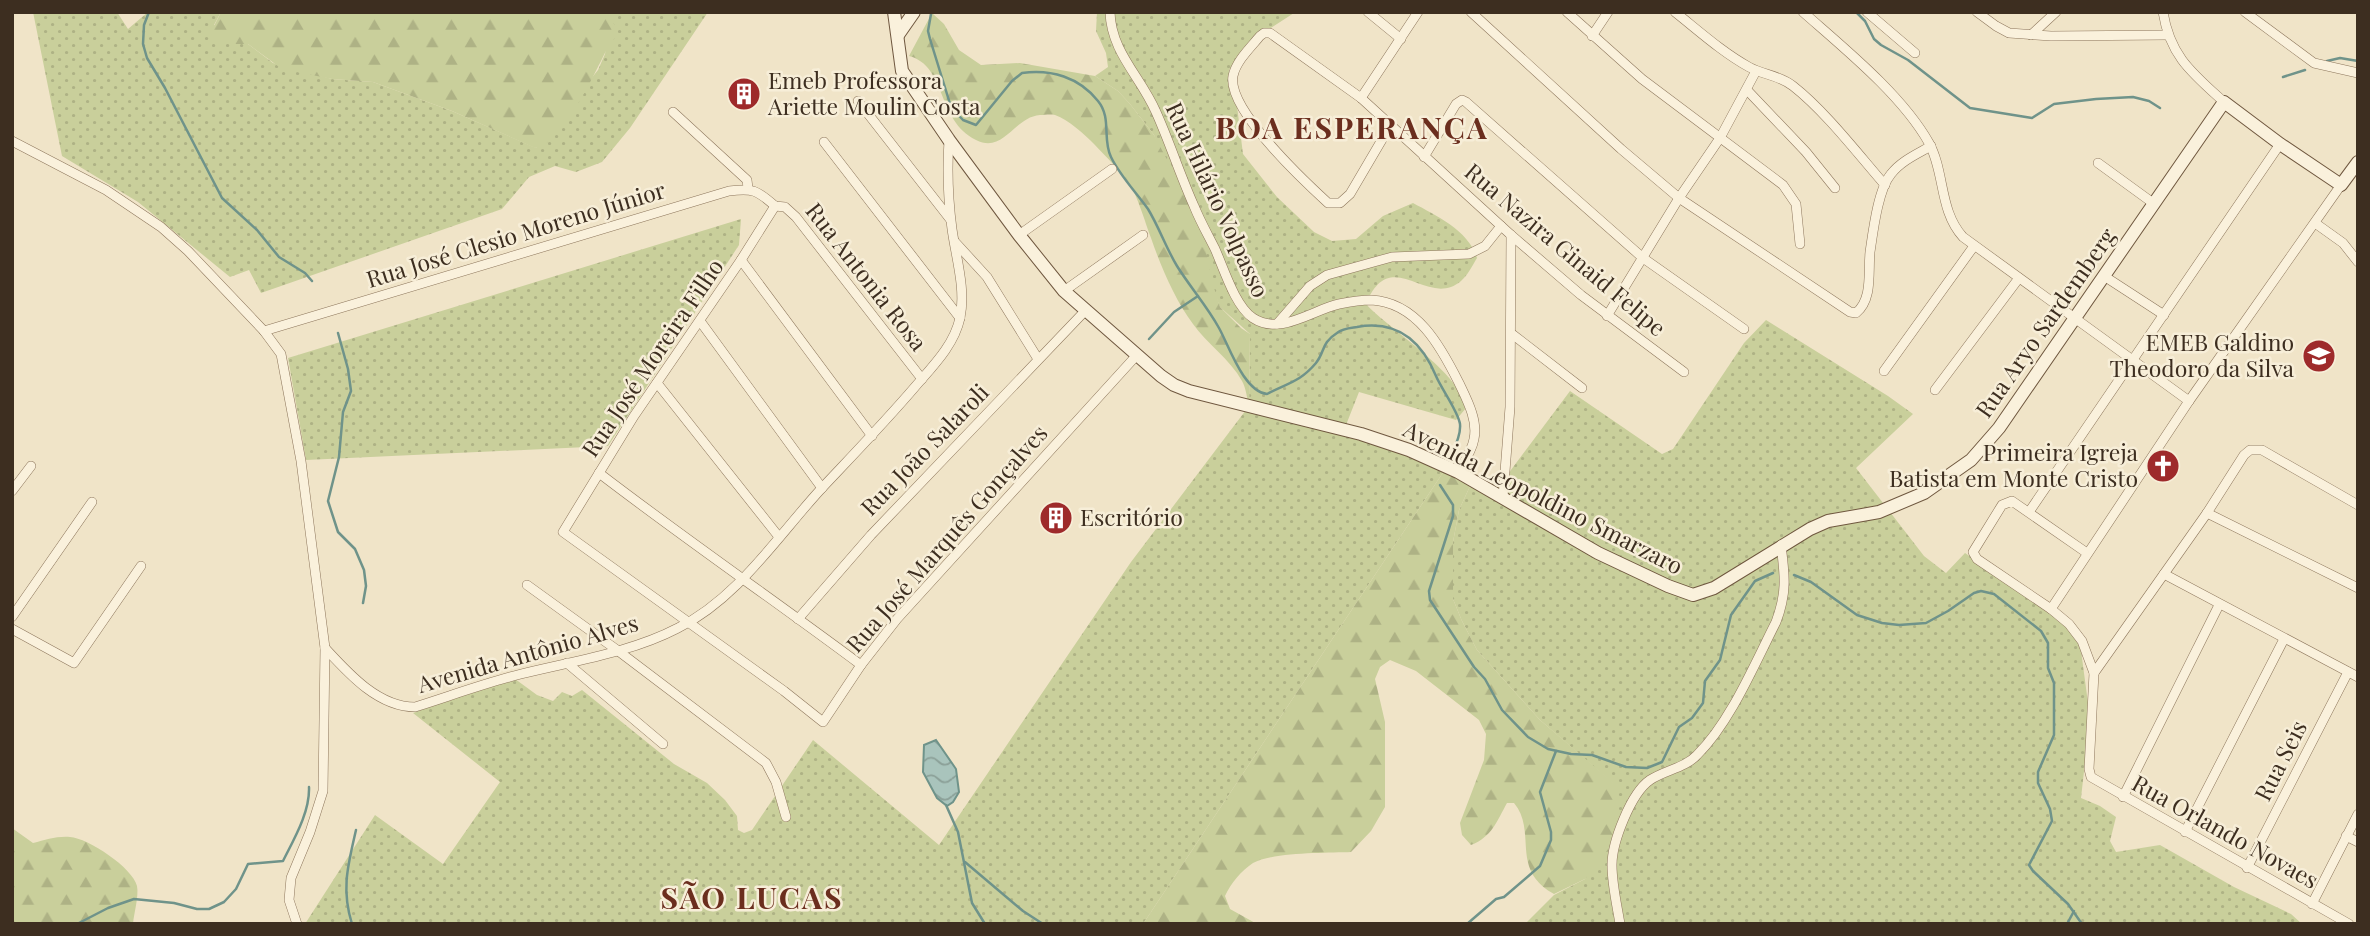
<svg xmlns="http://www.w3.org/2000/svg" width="2370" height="936" viewBox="0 0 2370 936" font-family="'Playfair Display',serif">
	<defs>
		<pattern id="grass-dots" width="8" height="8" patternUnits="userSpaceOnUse" patternTransform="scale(1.75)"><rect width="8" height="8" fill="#c9cf9b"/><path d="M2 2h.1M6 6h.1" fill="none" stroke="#aeb285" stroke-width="1.8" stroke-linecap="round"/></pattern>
		<pattern id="forest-firs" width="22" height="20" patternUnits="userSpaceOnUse" patternTransform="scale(1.75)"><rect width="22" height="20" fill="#c9cf9b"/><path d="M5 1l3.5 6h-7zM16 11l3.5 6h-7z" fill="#aeb285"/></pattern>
		<pattern id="water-waves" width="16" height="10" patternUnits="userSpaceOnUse" patternTransform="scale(1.75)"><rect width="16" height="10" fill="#a9c4bc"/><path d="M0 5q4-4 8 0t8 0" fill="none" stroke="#8ba098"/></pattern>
	</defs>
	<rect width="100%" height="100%" fill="#f0e4c8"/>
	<g fill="url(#grass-dots)">
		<path d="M33 12H117L128 29 148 12H221L214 25 248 44 273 63 332 79 373 82 452 111 536 148 598 70 605 54 611 16 605 12H708L630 128 602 162 576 172 555 166 529 177 502 209 261 293 249 270 230 277 138 202 62 156Z"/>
		<path d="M1097 12H1293L1294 13 1254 39 1229 70 1237 106 1243 154 1277 197 1314 232 1332 241 1356 239 1383 216 1413 203C1437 216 1469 231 1477 258 1472 266 1468 275 1461 281 1427 310 1391 243 1366 304 1392 332 1459 371 1466 408L1456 420 1359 392 1346 425 1444 471 1143 924H305L375 815 443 864 500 782 413 713 511 676 537 695 553 701 562 692 572 696 582 690 674 764 707 783 725 800 737 816 738 830 744 833 752 830 813 740 939 845 1131 562 1249 406 1250 334 1220 307 1154 135 1130 104 1118 91 1095 76 1108 67 1106 53 1096 31Z"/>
		<path d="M741 219 739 245 608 446 306 460 288 358Z"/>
		<path d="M1766 320 1888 396 1913 414 1856 468 1924 556 1946 573 1965 553 2042 605 2059 619 2080 643 2090 718 2081 798 2100 806 2116 817 2110 841 2116 852 2160 845 2234 887 2291 914 2302 924H1525L1554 895 1585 879 1616 786 1540 720 1477 650 1462 621 1453 599V542L1459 510 1471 484 1493 494 1570 391 1662 454 1673 449 1744 343Z"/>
	</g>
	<g fill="url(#forest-firs)">
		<path d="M221 12H605L611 15C613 22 617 30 615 37 613 42 609 47 606 51 594 74 562 145 535 148L452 111 373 82 332 79 282 69 248 44H230L214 40 211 32Z"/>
		<path d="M932 13 944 24 959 50 981 65 1020 63 1095 76 1118 91 1130 104 1154 135 1201 224 1211 278 1220 307 1241 328 1250 334 1249 406C1247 398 1246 388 1242 381 1230 359 1207 344 1193 324 1175 300 1161 267 1151 238 1145 222 1140 204 1132 188 1122 172 1107 158 1094 144 1084 134 1069 120 1055 115 1051 114 1044 115 1040 115 1014 117 1004 154 976 140 936 120 947 66 909 56Z"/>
		<path d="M1444 471 1471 484 1459 510 1453 542V599L1462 621 1477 650 1540 720 1616 785 1620 828 1602 859 1585 879 1554 894C1509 869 1538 832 1514 803H1507C1497 821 1492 837 1471 845L1462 835 1460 823 1484 760 1486 734 1479 720 1416 671 1390 660 1380 667 1375 679 1385 722V807L1371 831 1351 852C1327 853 1273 852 1253 863 1241 871 1231 883 1225 896L1230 909 1257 924H1143Z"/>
		<path d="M12 828 33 843C46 840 56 836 70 837 88 838 133 868 137 886 139 896 134 913 133 924H12Z"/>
	</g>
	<path fill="url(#water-waves)" stroke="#6f938a" stroke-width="2" d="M936 740 956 769 959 792 953 802 947 806 937 798 923 772 924 745Z"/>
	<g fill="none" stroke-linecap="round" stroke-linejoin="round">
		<g stroke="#6f938a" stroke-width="2.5">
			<path d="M149 12 144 25 143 44 147 58 165 88 222 198 257 230 279 257 305 273 312 281"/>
			<path d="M1856 12 1865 21 1874 39 1881 45 1908 60 1970 108 2032 118 2054 104 2096 99 2133 97 2149 101 2160 108"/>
			<path d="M931 14 928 31 930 39 951 107 963 120 976 125 1012 81 1022 73C1051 69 1079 77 1098 101 1112 118 1102 139 1111 157 1120 176 1136 192 1148 209 1159 227 1166 248 1177 266 1190 287 1207 306 1219 328 1229 346 1244 392 1267 394 1287 383 1299 383 1316 363 1325 352 1321 343 1337 333 1343 328 1350 328 1357 327 1396 320 1421 340 1436 376 1442 390 1458 411 1460 424 1461 435 1455 446 1451 455"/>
			<path d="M2327 61 2340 58 2358 61"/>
			<path d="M2283 77 2305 70"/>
			<path d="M338 333 348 369 351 391 343 412 339 457 328 501 338 532 355 549 364 570 366 586 363 603"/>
			<path d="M1149 339 1174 312 1198 296"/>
			<path d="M1440 485 1453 505V516L1429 591 1430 600 1474 667 1485 679 1502 710 1528 737 1548 749 1571 754 1592 755 1626 767 1647 768 1662 762 1679 727 1692 718 1703 703 1705 681 1720 660 1731 615 1755 581 1773 573"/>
			<path d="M1794 575 1811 582 1857 615 1882 623 1899 625 1926 623 1948 611 1974 593 1981 591 1994 594 2041 631 2048 643V668L2054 683V735L2038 772V783L2050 809 2052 821 2029 865 2033 871 2068 904 2082 924"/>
			<path d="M946 805 958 832 972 903 985 924"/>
			<path d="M965 862 1023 911 1043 924"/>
			<path d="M77 924 108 908 134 899 174 903 197 909H209L224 902 236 889 248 864 283 861C294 839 310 812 309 787"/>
			<path d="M352 924C341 889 348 865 356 830"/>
			<path d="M1467 924 1496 899 1504 897 1540 866 1551 840V832L1540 792 1556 751"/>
			<path d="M2067 924 2074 911"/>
		</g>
		<defs>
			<g id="street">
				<path d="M1110 12C1111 52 1141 77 1156 112 1170 143 1180 175 1194 206 1200 221 1208 235 1215 249 1224 269 1235 306 1253 318 1280 336 1312 310 1339 304 1349 302 1361 300 1371 300 1417 302 1441 347 1459 383 1467 400 1478 420 1474 439 1472 451 1464 462 1458 472"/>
				<path d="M1368 12 1401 39"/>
				<path d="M1471 12 1621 149 1679 198 1850 312 1856 313C1873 299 1868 272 1870 252 1873 232 1878 189 1891 174 1901 161 1917 154 1931 146"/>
				<path d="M1567 12 1642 79 1783 185 1796 204 1800 244"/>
				<path d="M1675 12C1699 31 1722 52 1749 67 1763 75 1779 75 1793 86 1825 111 1858 154 1885 185"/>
				<path d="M1803 12C1845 49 1902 95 1929 143 1945 172 1939 211 1963 237L2189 401"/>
				<path d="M1867 12 1915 53"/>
				<path d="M1977 12 1996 26 2009 33 2051 36 2167 35"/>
				<path d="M2163 12C2170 56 2192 73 2224 102"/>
				<path d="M2245 12 2314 63 2358 73"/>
				<path d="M2031 35 2056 12"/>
				<path d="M1592 36 1608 12"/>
				<path d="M1747 90 1806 152 1835 188"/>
				<path d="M1361 98 1418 12"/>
				<path d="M858 101 950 219"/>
				<path d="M673 112 747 180 748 188"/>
				<path d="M1390 126 1350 194 1340 203H1328C1304 181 1227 109 1233 76 1236 61 1251 47 1260 36L1264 33H1270L1361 98 1511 235 1581 295 1684 372"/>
				<path d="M12 141 106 190 161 227 188 251 264 331 281 354 301 461 325 648 323 791 310 832 291 878 289 900 297 924"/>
				<path d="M824 142 960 318"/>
				<path d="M1424 157 1456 104 1462 100 1466 102 1643 258 1744 329"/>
				<path d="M2098 163 2153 203"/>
				<path d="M775 206 741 260 634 416 563 532 784 691 823 722 861 665 897 619 1136 356"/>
				<path d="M775 206 785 207 796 217 922 379"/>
				<path d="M2315 223 2343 243 2358 262"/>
				<path d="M1019 235 1112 169"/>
				<path d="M955 242 987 277 1038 359"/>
				<path d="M741 260 872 436"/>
				<path d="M2104 276 2164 315"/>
				<path d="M1064 291 1143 235"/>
				<path d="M1607 316 1679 198 1720 138 1756 71"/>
				<path d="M700 321 822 488"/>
				<path d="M1277 324 1310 286 1327 275 1392 257 1469 254 1485 246 1501 226"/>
				<path d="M264 331 729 191C753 188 757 190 775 206"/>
				<path d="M1512 334 1582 388"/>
				<path d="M1884 371 1974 246"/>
				<path d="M657 383 779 537"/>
				<path d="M1935 390 2019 278"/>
				<path d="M599 473C685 539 774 600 861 665"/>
				<path d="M12 491 31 466"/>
				<path d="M1503 497 1510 407 1511 235"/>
				<path d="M2029 512 2280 144"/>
				<path d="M2207 513 2358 588"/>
				<path d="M2087 553 2012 501 2002 505 1973 552 1977 559 2051 609 2069 624 2082 641 2094 673 2089 769 2091 777 2349 924"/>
				<path d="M2164 574 2358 677"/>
				<path d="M527 585 617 650 766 763 776 782 786 817"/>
				<path d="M2051 609 2189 401 2341 185"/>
				<path d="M12 617 92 502"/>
				<path d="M798 619 871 535 1085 311"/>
				<path d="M12 629 74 663 141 566"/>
				<path d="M325 648C348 673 378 707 415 707 450 696 485 683 521 674 573 661 630 653 678 628 737 599 777 537 821 489 852 456 884 423 914 388 931 368 954 346 960 318 966 289 956 258 952 229 948 199 947 170 949 140"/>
				<path d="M567 663 663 744"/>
				<path d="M2094 673 2207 513 2244 455 2250 450H2262L2358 505"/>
				<path d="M2123 797 2219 605"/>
				<path d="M2185 832 2284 639"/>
				<path d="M2346 836 2358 842"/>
				<path d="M2247 868 2348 672"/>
				<path d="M2312 904 2358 814"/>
				<path d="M1620 924C1617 905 1612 885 1612 865 1612 842 1631 793 1650 780 1665 770 1685 768 1697 755 1730 723 1755 663 1776 622 1787 593 1785 576 1781 545"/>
			</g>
			<g id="secondary">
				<path d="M894 12 902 71 949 140 1019 235 1064 291 1161 376 1174 385 1189 391 1361 434 1409 450 1458 472 1598 553 1668 586 1693 595 1714 588 1810 529 1828 521 1879 512 1924 493 1971 460 1999 428 2224 102 2280 144 2341 185 2358 162"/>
				<path d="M898 35 914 12"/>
			</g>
		</defs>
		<use href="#street" stroke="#8d765c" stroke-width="10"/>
		<use href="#secondary" stroke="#6f573f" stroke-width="14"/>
		<use href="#street" stroke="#faf1dc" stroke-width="9"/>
		<use href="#secondary" stroke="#faf1dc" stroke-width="12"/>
	</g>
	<defs>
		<symbol id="building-disc" viewBox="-11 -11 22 22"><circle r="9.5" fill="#9e2a2b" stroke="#f7eed8"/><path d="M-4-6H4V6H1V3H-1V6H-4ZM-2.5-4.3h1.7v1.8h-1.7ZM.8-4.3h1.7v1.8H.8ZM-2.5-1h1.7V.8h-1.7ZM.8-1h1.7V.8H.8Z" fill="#fff"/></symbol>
		<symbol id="school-disc" viewBox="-11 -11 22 22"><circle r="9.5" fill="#9e2a2b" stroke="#f7eed8"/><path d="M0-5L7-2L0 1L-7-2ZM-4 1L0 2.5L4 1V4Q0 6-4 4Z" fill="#fff"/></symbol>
		<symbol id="church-disc" viewBox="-11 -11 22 22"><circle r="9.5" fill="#9e2a2b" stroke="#f7eed8"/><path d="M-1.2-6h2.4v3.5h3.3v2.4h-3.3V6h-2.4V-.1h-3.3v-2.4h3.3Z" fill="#fff"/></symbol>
	</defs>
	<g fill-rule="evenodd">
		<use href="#building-disc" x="725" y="75" width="38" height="38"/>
		<use href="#school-disc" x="2300" y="337" width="38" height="38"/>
		<use href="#church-disc" x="2144" y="447" width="38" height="38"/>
		<use href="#building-disc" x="1037" y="499" width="38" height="38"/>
	</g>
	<g text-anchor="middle" stroke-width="5" stroke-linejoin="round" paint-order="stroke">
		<g font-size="23" fill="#3d2e20" stroke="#f7eed8" text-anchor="start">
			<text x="768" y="89">Emeb Professora<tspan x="768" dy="26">Ariette Moulin Costa</tspan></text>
			<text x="2294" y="351" text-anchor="end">EMEB Galdino<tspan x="2294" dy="26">Theodoro da Silva</tspan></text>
			<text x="2138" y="461" text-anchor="end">Primeira Igreja<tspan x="2138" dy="26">Batista em Monte Cristo</tspan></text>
			<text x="1080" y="526">Escritório</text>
		</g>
		<g font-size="23" fill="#3d2e20" stroke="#f7eed8">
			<text transform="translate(1217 200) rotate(65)" y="8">Rua Hilário Volpasso</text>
			<text transform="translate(516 235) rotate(-17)" y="8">Rua José Clesio Moreno Júnior</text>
			<text transform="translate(1565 250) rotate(40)" y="8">Rua Nazira Ginaid Felipe</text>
			<text transform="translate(866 277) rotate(52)" y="8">Rua Antonia Rosa</text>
			<text transform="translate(2046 323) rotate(-55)" y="8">Rua Aryo Sardemberg</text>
			<text transform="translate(653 358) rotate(-56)" y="8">Rua José Moreira Filho</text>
			<text transform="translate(925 450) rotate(-46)" y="8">Rua João Salaroli</text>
			<text transform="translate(1543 498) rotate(27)" y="8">Avenida Leopoldino Smarzaro</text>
			<text transform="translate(947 539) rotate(-49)" y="8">Rua José Marquês Gonçalves</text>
			<text transform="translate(528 654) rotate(-16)" y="8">Avenida Antônio Alves</text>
			<text transform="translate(2281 761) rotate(-63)" y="8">Rua Seis</text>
			<text transform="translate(2225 832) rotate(29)" y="8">Rua Orlando Novaes</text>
		</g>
		<g font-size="30" font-weight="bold" letter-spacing="2" fill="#6b2e1e" stroke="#f7eed8">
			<text x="1352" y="139">BOA ESPERANÇA</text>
			<text x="752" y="909">SÃO LUCAS</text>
		</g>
	</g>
	<rect width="2370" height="936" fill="none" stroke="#3d2e20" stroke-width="28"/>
</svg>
